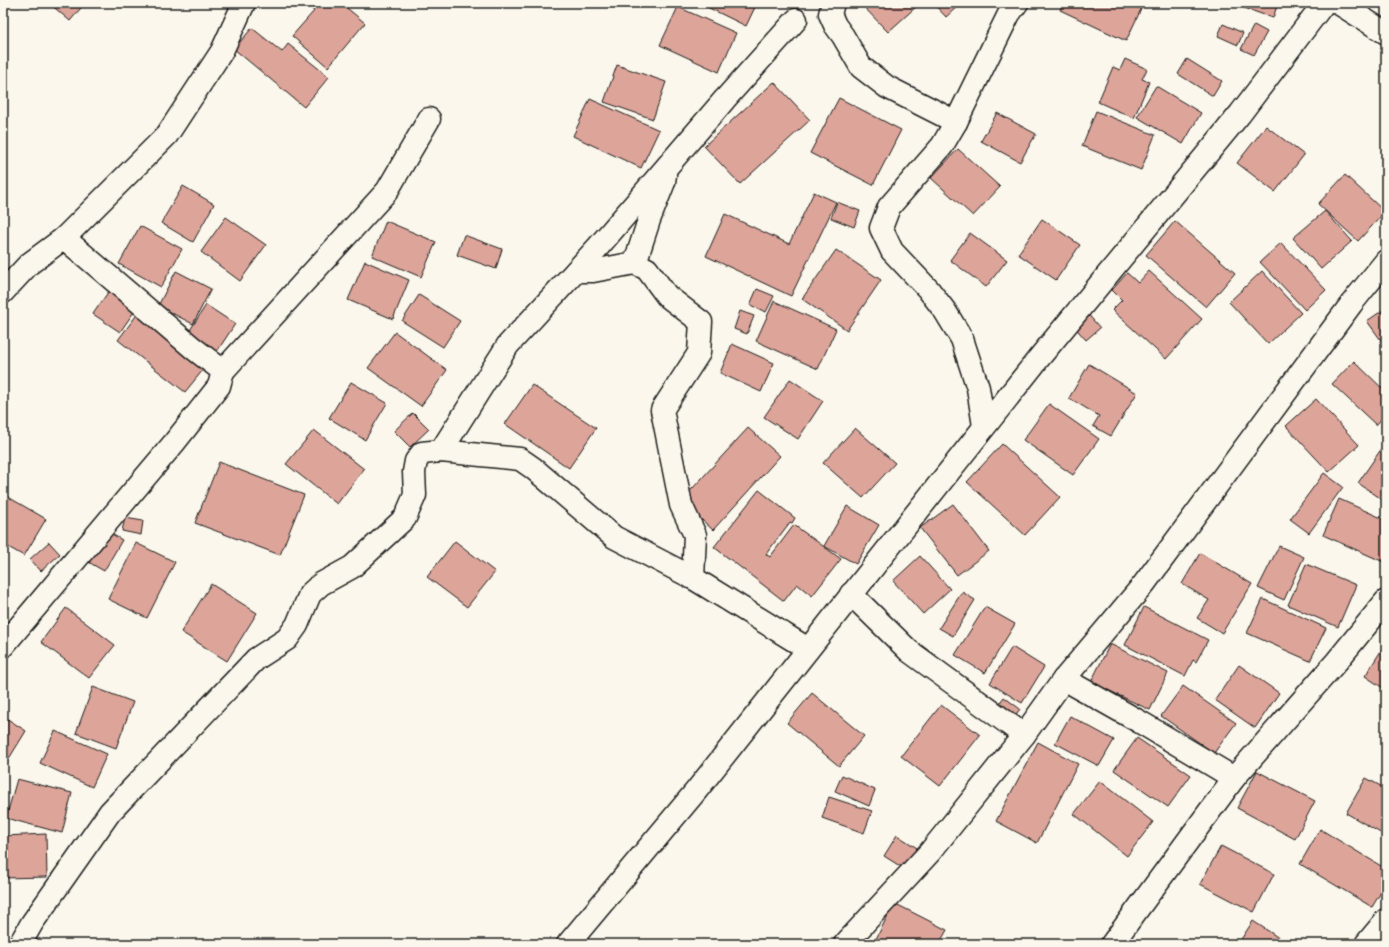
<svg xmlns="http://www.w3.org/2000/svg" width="1389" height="947" viewBox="0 0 1389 947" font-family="Kalam,sans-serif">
	<rect width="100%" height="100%" fill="#fbf7ec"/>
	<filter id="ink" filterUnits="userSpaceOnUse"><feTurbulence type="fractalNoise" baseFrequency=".025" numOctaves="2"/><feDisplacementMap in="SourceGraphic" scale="8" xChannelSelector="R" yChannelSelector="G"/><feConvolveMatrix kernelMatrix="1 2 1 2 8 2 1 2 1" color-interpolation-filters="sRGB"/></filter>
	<g filter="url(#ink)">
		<g fill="#dda499" stroke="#1c1c1c">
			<path d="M49 3H85L70 21Z"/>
			<path d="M305 3H341L365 23 328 67 292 36 314 11Z"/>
			<path d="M704 3H757L746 26 703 5Z"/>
			<path d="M860 3H914L917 6 888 32Z"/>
			<path d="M933 3H961L946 17Z"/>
			<path d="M1063 3H1144L1126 41 1060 10Z"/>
			<path d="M1230 3H1278L1273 18Z"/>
			<path d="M678 7 736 33 719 72 660 45Z"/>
			<path d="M1223 24 1243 33 1238 45 1218 36Z"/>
			<path d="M1254 25 1267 32 1254 55 1241 49Z"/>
			<path d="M252 28 282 52 288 44 329 77 304 107 234 49Z"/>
			<path d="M1125 59 1147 69 1142 79 1149 82 1134 118 1098 102 1113 67 1120 70Z"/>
			<path d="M1187 59 1222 81 1213 96 1178 74Z"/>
			<path d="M617 65 666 82 653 119 604 102Z"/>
			<path d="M774 82 810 120 740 184 704 146Z"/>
			<path d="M1156 86 1201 113 1183 144 1137 117Z"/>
			<path d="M839 98 901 130 873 185 810 153Z"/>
			<path d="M590 99 659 130 641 168 573 136Z"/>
			<path d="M1096 111 1155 135 1141 170 1082 146Z"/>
			<path d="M997 113 1036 134 1020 162 981 141Z"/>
			<path d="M1266 126 1304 155 1275 192 1237 163Z"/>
			<path d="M958 149 1000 187 973 216 931 178Z"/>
			<path d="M1345 175 1385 212 1358 241 1318 204Z"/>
			<path d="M183 186 214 204 193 242 161 223Z"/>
			<path d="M814 192 836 202 791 296 706 256 725 214 789 244Z"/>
			<path d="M837 202 860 211 854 227 831 218Z"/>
			<path d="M1325 211 1352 241 1321 269 1293 238Z"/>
			<path d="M226 217 266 245 240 281 201 252Z"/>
			<path d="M1042 219 1080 245 1056 280 1018 254Z"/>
			<path d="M386 221 436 242 421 277 372 256Z"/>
			<path d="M1175 221 1235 273 1206 307 1146 255Z"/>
			<path d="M140 226 182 249 161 287 119 264Z"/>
			<path d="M970 233 1007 260 986 287 950 260Z"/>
			<path d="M464 235 502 249 496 269 457 255Z"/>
			<path d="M1281 243 1326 290 1305 310 1260 262Z"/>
			<path d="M836 250 881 280 847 330 802 299Z"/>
			<path d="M365 261 409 280 393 319 348 300Z"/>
			<path d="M176 271 211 289 193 324 158 306Z"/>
			<path d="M1149 271 1202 319 1166 359 1112 310 1122 300 1112 290 1127 273 1138 283Z"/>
			<path d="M1262 271 1301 313 1268 344 1229 302Z"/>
			<path d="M111 288 138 306 120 332 93 314Z"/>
			<path d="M757 289 774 296 766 312 750 305Z"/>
			<path d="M419 295 460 321 443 347 402 321Z"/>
			<path d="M774 301 836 329 818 369 756 341Z"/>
			<path d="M206 305 235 324 214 356 185 338Z"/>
			<path d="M1386 308V347L1367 321Z"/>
			<path d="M740 311 754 316 747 334 734 329Z"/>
			<path d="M139 312 207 365 185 392 118 340Z"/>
			<path d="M1086 312 1100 328 1086 340 1072 324Z"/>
			<path d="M395 332 447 370 421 406 368 368Z"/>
			<path d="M732 344 774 363 761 392 720 373Z"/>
			<path d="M1354 361 1386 392V414L1376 425 1332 384Z"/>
			<path d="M1089 364 1137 393 1111 436 1093 426 1099 416 1069 398Z"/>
			<path d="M790 379 823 401 798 439 764 417Z"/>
			<path d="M351 382 387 403 365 440 329 418Z"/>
			<path d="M532 385 596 428 569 468 505 424Z"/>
			<path d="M1316 399 1359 445 1329 472 1286 426Z"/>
			<path d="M1049 404 1099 439 1073 475 1023 440Z"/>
			<path d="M413 413 429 429 410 447 394 431Z"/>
			<path d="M748 428 780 456 713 530 681 501Z"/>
			<path d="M855 428 895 463 863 498 823 463Z"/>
			<path d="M314 430 364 469 337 504 286 464Z"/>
			<path d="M1386 442V502L1358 483Z"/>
			<path d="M1002 444 1060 497 1025 535 967 482Z"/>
			<path d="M219 462 304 495 280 555 195 523Z"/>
			<path d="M1324 473 1343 487 1309 533 1290 519Z"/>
			<path d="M759 490 795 518 792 523 790 522 766 554 770 557 794 525 841 559 812 596 797 584 784 601 714 547Z"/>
			<path d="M3 494 46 519 24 556 3 544Z"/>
			<path d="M1339 499 1386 520V563L1323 535Z"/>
			<path d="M953 504 989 551 957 575 920 528Z"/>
			<path d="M847 506 879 525 856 564 824 546Z"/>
			<path d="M125 518 143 521 141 535 122 531Z"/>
			<path d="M103 529 122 540 104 571 85 560Z"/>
			<path d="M455 541 495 572 467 607 427 577Z"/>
			<path d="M49 542 60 554 41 571 30 559Z"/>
			<path d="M136 543 175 562 147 618 108 599Z"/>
			<path d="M1279 546 1304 557 1284 600 1258 588Z"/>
			<path d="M1200 553 1252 584 1222 633 1197 618 1209 600 1182 584Z"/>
			<path d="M920 556 950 589 923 614 893 581Z"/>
			<path d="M1306 564 1356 585 1338 627 1288 605Z"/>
			<path d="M211 584 257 613 227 661 181 632Z"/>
			<path d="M962 592 975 600 953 636 939 628Z"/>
			<path d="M1263 599 1326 628 1310 661 1247 633Z"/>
			<path d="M985 607 1015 624 985 673 955 655Z"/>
			<path d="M1144 607 1208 640 1196 662 1193 660 1185 676 1125 645Z"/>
			<path d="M66 608 115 645 89 678 41 642Z"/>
			<path d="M1386 643V690L1365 676Z"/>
			<path d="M1110 644 1168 673 1150 710 1091 682Z"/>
			<path d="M1012 647 1044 667 1022 703 990 683Z"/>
			<path d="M1239 665 1279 693 1255 728 1215 700Z"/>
			<path d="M1183 686 1236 723 1214 753 1161 716Z"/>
			<path d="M93 687 133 702 116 748 76 733Z"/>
			<path d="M812 693 864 736 839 766 787 723Z"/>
			<path d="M1004 697 1020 709 1014 717 998 705Z"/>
			<path d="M941 705 980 735 940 786 901 756Z"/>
			<path d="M3 716 26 731 5 765 3 764Z"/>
			<path d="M1070 716 1114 740 1099 766 1055 743Z"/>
			<path d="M55 731 107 754 92 787 40 763Z"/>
			<path d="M1137 738 1191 775 1168 807 1114 770Z"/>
			<path d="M1038 742 1078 764 1037 843 996 821Z"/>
			<path d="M1257 771 1315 801 1295 839 1237 808Z"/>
			<path d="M842 775 875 790 869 806 835 791Z"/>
			<path d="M1366 778 1386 789V831L1384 835 1346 813Z"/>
			<path d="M17 779 72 793 62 833 6 818Z"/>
			<path d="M1100 781 1153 822 1127 856 1074 814Z"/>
			<path d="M829 797 872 811 864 833 822 818Z"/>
			<path d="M1320 829 1386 869V884L1372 907 1300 864Z"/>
			<path d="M46 834 47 877 3 878V836Z"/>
			<path d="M897 835 917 848 903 868 884 856Z"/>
			<path d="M1221 846 1274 874 1254 912 1200 884Z"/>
			<path d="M894 903 947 930 939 944H880L875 941Z"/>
			<path d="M1253 921 1288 944H1238Z"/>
		</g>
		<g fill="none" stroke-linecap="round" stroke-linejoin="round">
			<defs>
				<g id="minor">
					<path d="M833 3 830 14 835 25 843 36 861 67 887 87 956 122"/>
					<path d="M1338 3 1386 33"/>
					<path d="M665 175 664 182 649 220 635 263 647 269 667 296 701 322 699 353 662 410 681 505 695 535 693 578"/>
					<path d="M576 271H593L635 263"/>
					<path d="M3 292 29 264 64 238 167 135 222 51 244 3"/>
					<path d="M223 371 387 191 429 119"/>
					<path d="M984 426 978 388 962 339 945 311 928 289 892 251 881 228 889 207 942 146 956 122 1009 14 1017 3"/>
					<path d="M441 451 508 345 598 247 725 99 796 20"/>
					<path d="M851 594 909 651 1024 735"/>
					<path d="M3 646 174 443 219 386 223 371 193 348 64 238"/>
					<path d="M1064 679 1140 722 1234 778"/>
					<path d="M20 944 32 923 110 812 256 659 287 639 297 625 310 594 321 584 352 567 405 518 415 495 414 472 416 461 422 453 441 451 520 459 533 468 614 537 693 578 808 649"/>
					<path d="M568 944 696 791 1039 358 1240 114 1324 3"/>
					<path d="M845 944 930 852 1024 735 1064 679 1144 584 1352 303 1386 261"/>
					<path d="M1112 944 1234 778 1337 661 1386 601"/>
					<path d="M1366 944 1386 920"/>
				</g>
			</defs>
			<use href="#minor" stroke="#1c1c1c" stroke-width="25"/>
			<use href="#minor" stroke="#fbf7ec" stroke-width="22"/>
		</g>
	</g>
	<rect width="1389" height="947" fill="none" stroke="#fbf7ec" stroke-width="16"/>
	<rect x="8" y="8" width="1373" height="931" fill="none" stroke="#1c1c1c" stroke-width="1.5" filter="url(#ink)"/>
</svg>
